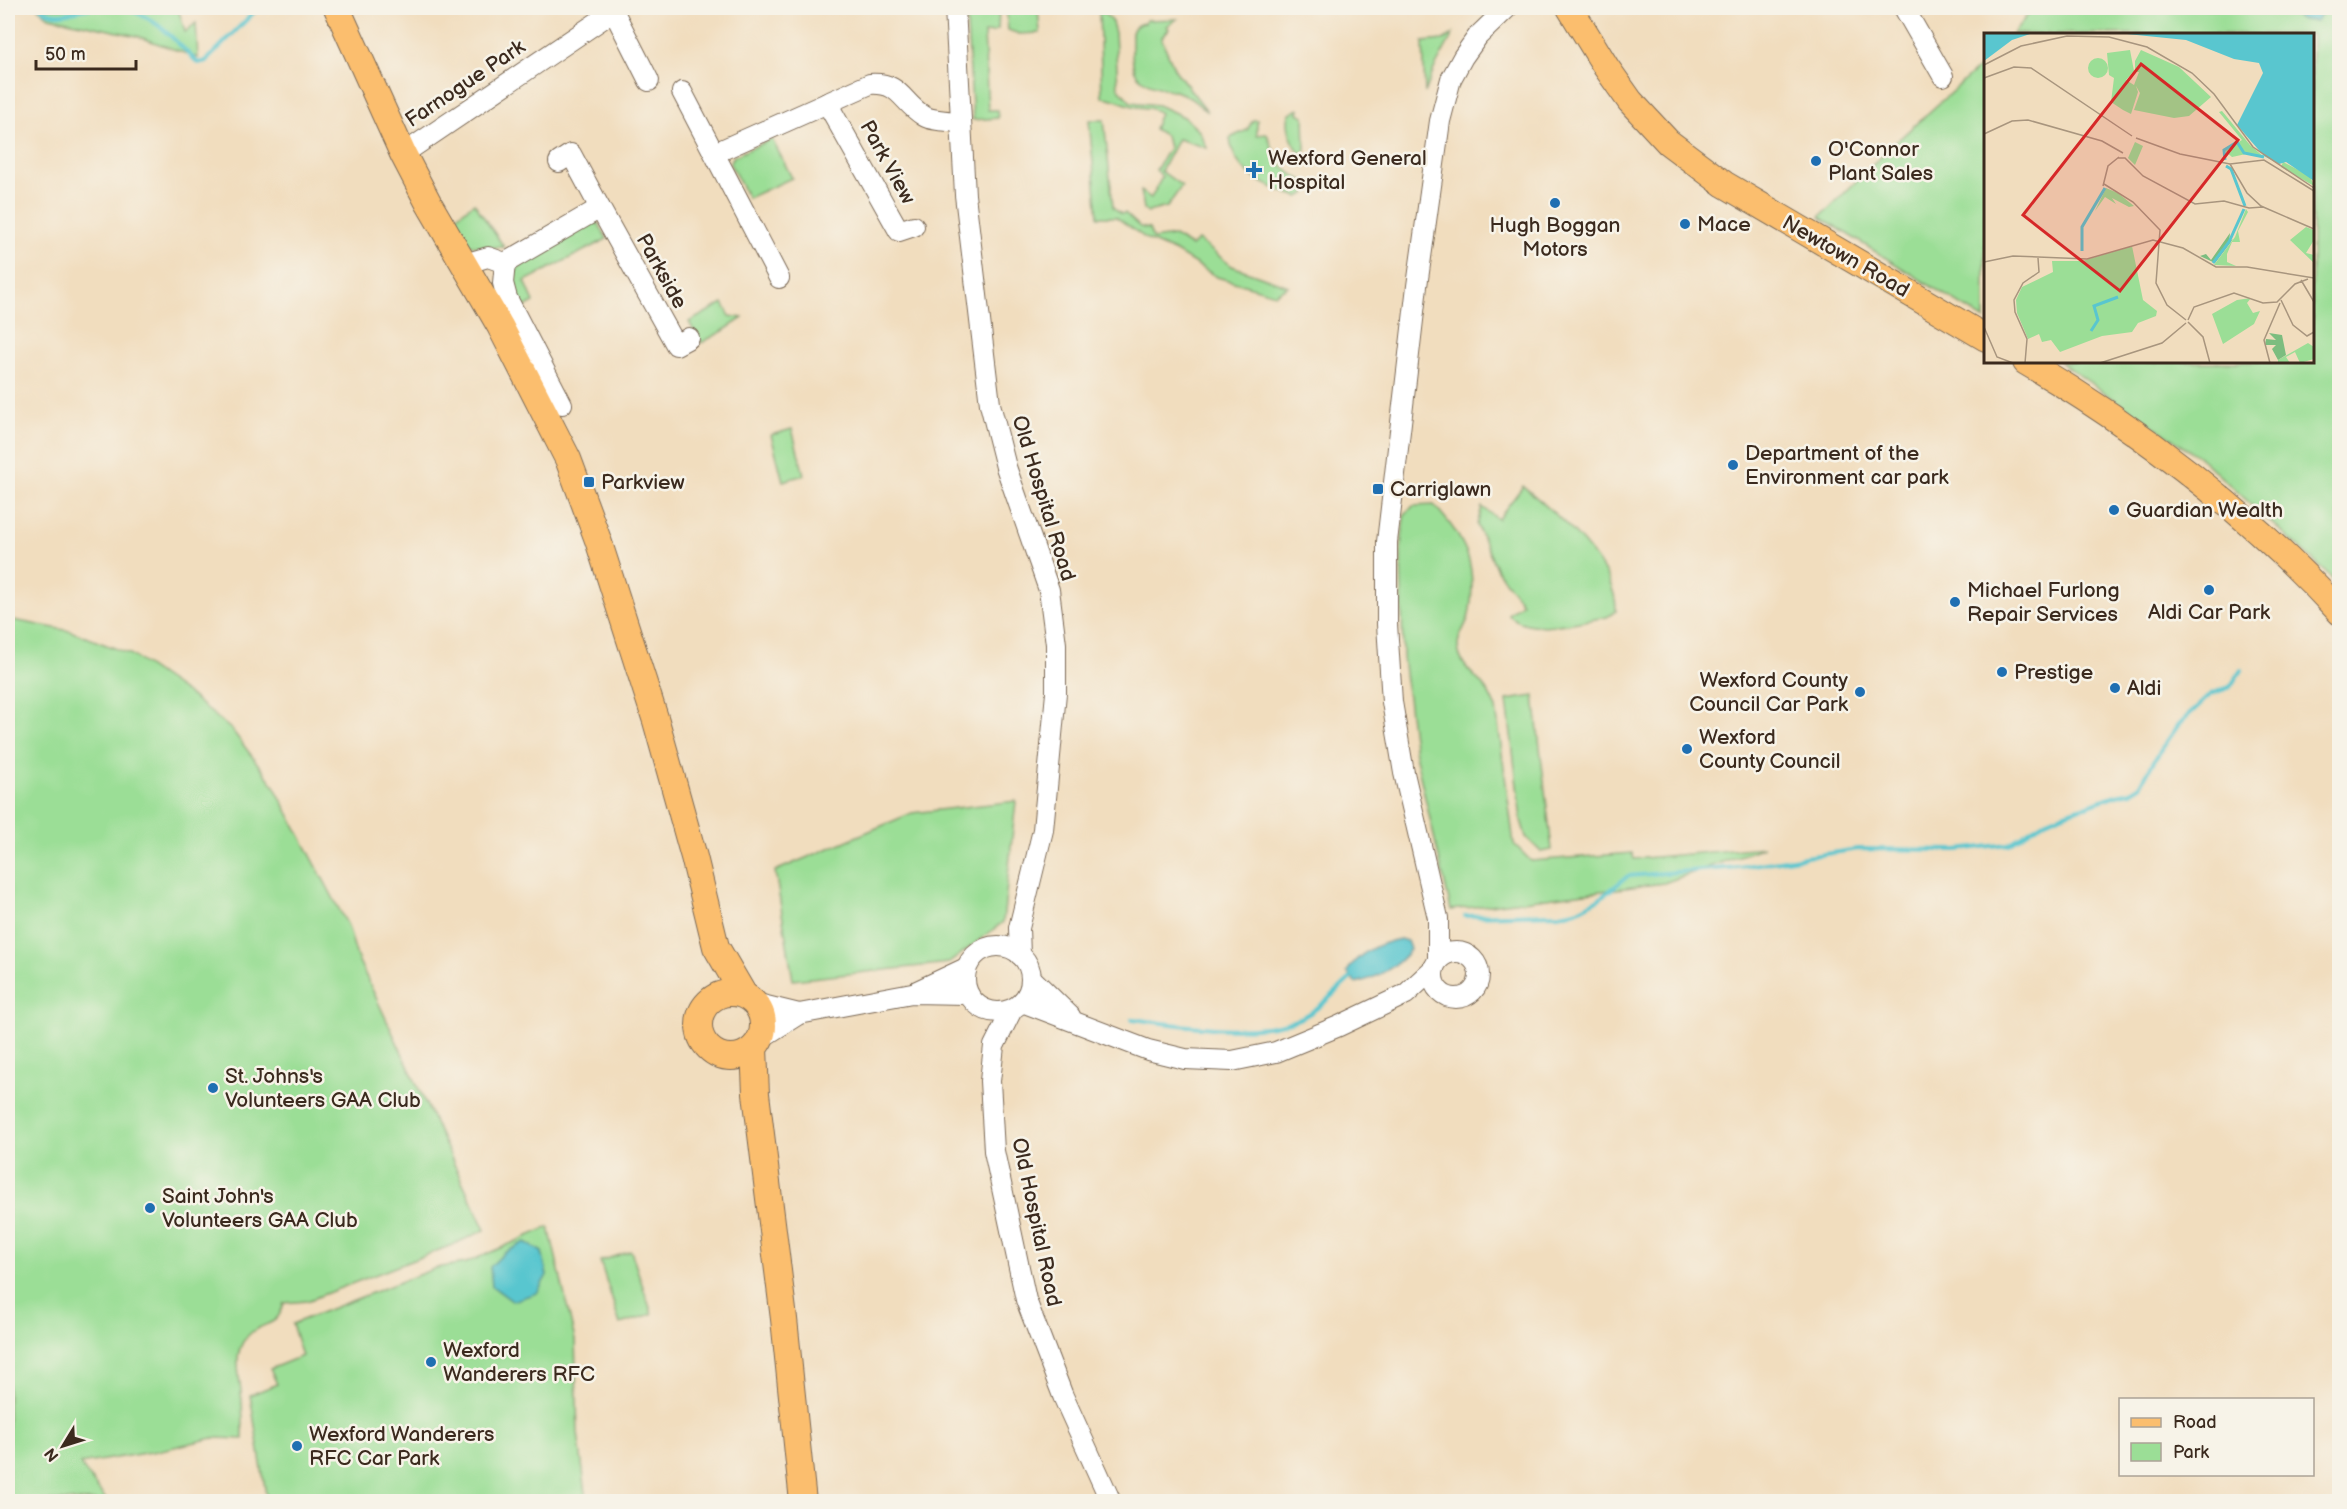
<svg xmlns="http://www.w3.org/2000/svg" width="2347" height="1509" viewBox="0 0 2347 1509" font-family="'Balsamiq Sans',sans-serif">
	<rect width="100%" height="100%" fill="#f7f3e8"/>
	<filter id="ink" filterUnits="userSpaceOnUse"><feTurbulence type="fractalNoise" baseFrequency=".0167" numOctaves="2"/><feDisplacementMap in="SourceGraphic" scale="12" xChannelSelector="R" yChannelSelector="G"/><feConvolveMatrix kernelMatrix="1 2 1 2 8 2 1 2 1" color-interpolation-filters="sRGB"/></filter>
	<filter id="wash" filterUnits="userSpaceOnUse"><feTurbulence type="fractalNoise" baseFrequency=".008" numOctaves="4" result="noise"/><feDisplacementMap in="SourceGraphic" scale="24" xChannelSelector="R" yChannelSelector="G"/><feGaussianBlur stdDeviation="1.35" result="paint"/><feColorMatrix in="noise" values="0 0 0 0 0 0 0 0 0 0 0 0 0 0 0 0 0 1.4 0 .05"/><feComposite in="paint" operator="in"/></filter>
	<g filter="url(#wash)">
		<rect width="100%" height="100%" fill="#f1ddbe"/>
		<g fill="#9bde96" stroke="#6b845a" stroke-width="1.5">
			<path d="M38 8H178L185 32 196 23 198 58 137 36 49 17Z"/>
			<path d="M966 8H999L998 29 994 32 984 33 988 110H997L998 118 973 120Z"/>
			<path d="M1006 8H1038L1040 33 1019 34 1008 30Z"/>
			<path d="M1095 8 1111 19 1115 33 1118 88 1131 102 1158 105 1184 117 1199 131 1207 148 1178 139 1161 171 1182 186 1167 207 1148 212 1144 209 1141 191 1151 198 1162 177 1156 170 1169 148 1166 136 1154 129 1160 113C1152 107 1146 108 1137 107 1125 105 1115 98 1102 97L1099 12Z"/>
			<path d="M2033 8H2339V584L2199 457 2060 362H2312V34H2013Z"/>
			<path d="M1177 19 1167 26 1169 29 1162 37V40L1175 70 1208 112C1200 106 1193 99 1185 95 1170 87 1143 89 1135 71 1131 62 1132 48 1132 38 1131 28 1136 24 1145 23L1146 20Z"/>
			<path d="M1453 34 1434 69 1425 93 1423 42 1443 40Z"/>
			<path d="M1985 62V320L1820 217 1897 141Z"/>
			<path d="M1299 109 1298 113 1304 116V118L1305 150 1301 154C1293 145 1284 124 1290 113Z"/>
			<path d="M1089 120H1104L1113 207 1121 214 1125 213 1140 227 1149 229 1153 239 1174 236 1191 246 1198 240 1232 266 1288 286 1275 294 1217 277 1176 252 1148 240 1116 217H1098Z"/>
			<path d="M1253 120H1257V135L1267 134C1276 158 1280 170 1304 181L1307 188 1305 194 1299 197C1268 187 1233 175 1230 138L1247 130Z"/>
			<path d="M772 139 792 178 748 198 730 164 734 156Z"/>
			<path d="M474 203 500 241 504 247 483 248 467 244 453 219Z"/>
			<path d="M591 222 598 223 607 239 525 281 534 302 523 308C516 294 509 282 518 267Z"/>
			<path d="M723 303 730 316 743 318 723 331 701 343 689 322Z"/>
			<path d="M792 429 804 475 783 481 771 435Z"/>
			<path d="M1523 486C1556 514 1617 564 1616 611L1607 617C1580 621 1528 636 1508 614L1522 603 1497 570 1477 525 1482 507 1498 519Z"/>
			<path d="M1434 505C1467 541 1478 565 1469 615 1467 625 1458 635 1458 645 1458 667 1477 675 1487 691 1491 696 1493 703 1496 708L1514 844 1531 861 1632 853 1634 859 1764 847 1664 883 1451 910 1415 754 1403 657 1401 551 1404 516 1413 506Z"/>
			<path d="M8 619 70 631 130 654 191 696 232 730 273 784 348 926 357 957 485 1230 452 1245 307 1301 284 1303C277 1328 268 1320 252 1332 231 1348 239 1371 241 1392 243 1408 243 1424 243 1439L213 1438 157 1451 80 1464 107 1501H8Z"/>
			<path d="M1534 696 1552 850 1541 852 1526 837 1521 820 1507 700Z"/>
			<path d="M1016 801 1003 922 949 963 793 980 775 871 912 813Z"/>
			<path d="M549 1227 575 1340 578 1433 587 1501H267L250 1395 277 1384 270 1369 302 1356 292 1324 436 1268 466 1263Z"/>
			<path d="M631 1251 652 1314 620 1324 600 1261Z"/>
		</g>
		<g fill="#59c6cf" stroke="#4a7876" stroke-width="1.5">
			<path d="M2290 8H2326L2316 21C2304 21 2294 20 2290 8Z"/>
			<path d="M1400 939 1407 941 1410 949C1399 966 1375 979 1355 983L1347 972C1357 953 1380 943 1400 939Z"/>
			<path d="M525 1242 542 1252 547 1275 537 1293 512 1301 492 1286 490 1267 504 1253Z"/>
		</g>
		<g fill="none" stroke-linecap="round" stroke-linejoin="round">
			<g stroke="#59c6cf" stroke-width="4">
				<path d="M41 8C54 20 74 11 90 8"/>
				<path d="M123 8C156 16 175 41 198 63L206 61 258 8"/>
				<path d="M1465 916 1560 914 1576 911 1599 899 1628 876 1739 867 1858 849 1957 850 2009 844 2047 820 2116 795 2131 792 2140 786 2155 759 2179 724 2211 694 2230 687 2241 670"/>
				<path d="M1132 1019C1180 1025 1261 1039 1305 1016 1322 1007 1336 991 1351 978"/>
			</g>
		</g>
	</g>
	<g filter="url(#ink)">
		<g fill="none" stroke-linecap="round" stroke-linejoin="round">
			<defs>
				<g id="minor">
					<path d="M612 8 649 81"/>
					<path d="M955 8 965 195 990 404 1006 467 1049 590 1056 644V693L1043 830 1019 928 1020 955"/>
					<path d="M1904 8 1943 76"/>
					<path d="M682 92 779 278"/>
					<path d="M827 103 899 231 914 226"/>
					<path d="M715 153 870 84C901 82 901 102 924 116 932 121 950 121 961 122"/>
					<path d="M403 154 614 11"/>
					<path d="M559 162 571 154 600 208"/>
					<path d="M505 263 503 283 507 298 562 404"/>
					<path d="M464 264 488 257 505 263 600 208 676 345 689 338"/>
					<circle cx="998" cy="979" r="33"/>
					<circle cx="1456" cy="975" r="23"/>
					<path d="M1438 960V918L1404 773 1392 702 1387 624V542L1417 286 1440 121 1451 79 1463 57 1478 36 1507 8"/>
					<path d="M1031 978 1070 1016"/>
					<path d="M917 991 966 968"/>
					<path d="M1022 1002 1148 1050 1185 1059 1232 1061 1276 1052 1339 1026 1406 994 1434 968"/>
					<path d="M754 1003 799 1014"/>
					<path d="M1012 1010 994 1046 990 1081 994 1151 1026 1300 1063 1396 1111 1502"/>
					<path d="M761 1038 799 1014 912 993 967 994"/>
				</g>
				<g id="major">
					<path d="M337 8 403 154 429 204 500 326 568 459 598 540 656 721 694 857 716 947 744 995"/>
					<path d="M1570 8 1606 67 1630 101 1668 142 1724 184 1986 338"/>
					<path d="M2026 362C2140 429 2250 514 2340 612"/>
					<circle cx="731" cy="1025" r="32"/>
					<path d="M754 1048 756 1094 784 1319 803 1502"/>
				</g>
			</defs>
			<use href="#minor" stroke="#7b6956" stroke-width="22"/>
			<use href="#major" stroke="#7b6956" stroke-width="28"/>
			<use href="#minor" stroke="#fff" stroke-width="20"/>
			<use href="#major" stroke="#fbbe6e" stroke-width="26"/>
		</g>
	</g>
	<g fill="#1f6fb2" stroke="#f7f3e8" stroke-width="2">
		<circle cx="1816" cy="161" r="6"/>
		<path d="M1251 161h6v6h6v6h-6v6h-6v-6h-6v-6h6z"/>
		<circle cx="1555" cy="203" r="6"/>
		<circle cx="1685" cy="224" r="6"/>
		<circle cx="1733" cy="465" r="6"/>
		<rect x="583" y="476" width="12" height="12" rx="3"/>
		<rect x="1372" y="483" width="12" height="12" rx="3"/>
		<circle cx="2114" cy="510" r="6"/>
		<circle cx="2209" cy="590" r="6"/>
		<circle cx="1955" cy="602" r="6"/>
		<circle cx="2002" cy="672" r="6"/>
		<circle cx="2115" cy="688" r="6"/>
		<circle cx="1860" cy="692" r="6"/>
		<circle cx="1687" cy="749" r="6"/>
		<circle cx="213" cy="1088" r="6"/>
		<circle cx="150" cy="1208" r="6"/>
		<circle cx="431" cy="1362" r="6"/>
		<circle cx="297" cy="1446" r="6"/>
	</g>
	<g text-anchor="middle" stroke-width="5" stroke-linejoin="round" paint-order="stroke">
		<g font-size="21" fill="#3b2a1e" stroke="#f7f3e8">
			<text transform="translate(465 83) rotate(-34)" y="7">Farnogue Park</text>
			<text transform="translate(888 162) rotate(61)" y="7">Park View</text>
			<text transform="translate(1846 256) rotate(30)" y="7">Newtown Road</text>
			<text transform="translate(662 271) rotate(61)" y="7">Parkside</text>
			<text transform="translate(1044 498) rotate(73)" y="7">Old Hospital Road</text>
			<text transform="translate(1037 1222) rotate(78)" y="7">Old Hospital Road</text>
		</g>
		<g font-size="21" fill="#3b2a1e" stroke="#f7f3e8" text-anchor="start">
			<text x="1828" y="156">O'Connor<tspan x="1828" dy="24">Plant Sales</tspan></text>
			<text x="1268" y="165">Wexford General<tspan x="1268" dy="24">Hospital</tspan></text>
			<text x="1697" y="231">Mace</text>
			<text x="1555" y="232" text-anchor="middle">Hugh Boggan<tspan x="1555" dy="24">Motors</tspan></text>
			<text x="1745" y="460">Department of the<tspan x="1745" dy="24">Environment car park</tspan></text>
			<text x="601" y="489">Parkview</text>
			<text x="1390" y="496">Carriglawn</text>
			<text x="2126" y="517">Guardian Wealth</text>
			<text x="1967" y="597">Michael Furlong<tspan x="1967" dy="24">Repair Services</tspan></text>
			<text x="2209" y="619" text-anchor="middle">Aldi Car Park</text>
			<text x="2014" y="679">Prestige</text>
			<text x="1848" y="687" text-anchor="end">Wexford County<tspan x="1848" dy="24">Council Car Park</tspan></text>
			<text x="2127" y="695">Aldi</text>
			<text x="1699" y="744">Wexford<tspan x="1699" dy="24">County Council</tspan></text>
			<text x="225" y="1083">St. Johns's<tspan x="225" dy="24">Volunteers GAA Club</tspan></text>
			<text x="162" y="1203">Saint John's<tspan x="162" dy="24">Volunteers GAA Club</tspan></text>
			<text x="443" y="1357">Wexford<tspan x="443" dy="24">Wanderers RFC</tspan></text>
			<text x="309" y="1441">Wexford Wanderers<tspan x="309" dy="24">RFC Car Park</tspan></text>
		</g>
	</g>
	<g transform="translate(1984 33)">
		<rect width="330" height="330" fill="#f1ddbe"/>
		<path d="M146 17 150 38 142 47 150 52 155 39H151V28L157 17 195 34 227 64 205 83 190 85 150 77 156 60 152 53 154 59 147 81 139 77 127 69 130 45 125 42 123 20ZM104 35a10 10 0 1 1 20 0a10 10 0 1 1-20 0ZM238 78 266 112 280 124 262 121 248 124 240 117 258 107 235 79ZM151 109 159 113 151 132 144 125ZM299 129 326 143 330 153 297 134ZM122 155 134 160 150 173 145 174 128 165 132 171 121 164 111 178ZM262 176 264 179 254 198 256 209H248L243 221V229L252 233 230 232 251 204ZM322 194 330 197V207L322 220 330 222V230L306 207ZM148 213 159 267 173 278 172 283 154 290 148 299 118 303 76 319 67 307 58 309 55 301 44 306 33 280 32 267 38 254 69 239 68 228H98ZM267 265 263 270 269 280 276 278 270 291 239 311 228 281 253 267ZM324 310 330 314V326L316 330 311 319 302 324 306 330H294V327Z" fill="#9bde96"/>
		<path d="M246 200 245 209 249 206 231 230 216 223 222 221 227 227ZM285 300 298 302 302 322 294 327 288 316 292 312H281L282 306 292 307Z" fill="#7cbd7f"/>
		<path d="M0 0H49L28 7 0 28ZM133 0H330V148L302 129 295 131 280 123 253 92 279 40 275 30 250 26 202 7Z" fill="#59c6cf"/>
		<path fill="none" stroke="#59c6cf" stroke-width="3" d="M241 127 240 117 253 109 260 120 280 124M242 133 247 136 261 173M98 218V194L121 155M229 230 245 209 260 176M107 298 114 287 110 273 134 264"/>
		<path fill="none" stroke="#a8957e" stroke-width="1.5" d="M0 32 37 13 83 3 125 4 163 14 208 40 230 61 269 114 330 155M0 45 30 34 47 35 148 103M0 101 28 88 44 87 118 108 139 120M152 105 196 121 246 131 280 127 330 158M134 125H141L159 143 211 171 240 168 265 175 279 174M246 131 263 160 277 173 330 196M120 151 149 169 176 197 172 250 183 272 202 287M119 153 124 133 135 124M0 229 29 223 103 226 169 207 199 215 232 234H263L330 245M317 247 330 269M297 267 309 292 323 303 330 299M204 287 210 274 250 260 279 270 293 269 311 251 324 246M204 289 219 304 226 330M0 294 13 324 29 330M41 330 43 306 31 279 30 267 39 250 55 239 54 225M116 330 178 310 202 290M286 330 280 307 296 270"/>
		<path fill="#d62828" fill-opacity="0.15" stroke="#d62828" stroke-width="3" d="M157 31 254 107 136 258 39 182Z"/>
		<rect width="330" height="330" fill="none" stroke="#3b2a1e" stroke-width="3"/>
	</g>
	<rect width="2347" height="1509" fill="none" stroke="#f7f3e8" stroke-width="30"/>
	<rect x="2119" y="1398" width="195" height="78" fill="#f7f3e8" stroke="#aca397" stroke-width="1.5"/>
	<rect x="2131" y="1418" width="30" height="9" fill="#fbbe6e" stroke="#aca397" stroke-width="1.5"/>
	<text x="2173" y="1428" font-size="18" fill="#3b2a1e">Road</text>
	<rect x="2131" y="1443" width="30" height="18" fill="#9bde96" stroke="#aca397" stroke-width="1.5"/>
	<text x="2173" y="1458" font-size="18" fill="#3b2a1e">Park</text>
	<g transform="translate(63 1446) rotate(232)" stroke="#f7f3e8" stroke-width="4.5" paint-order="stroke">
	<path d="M0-4.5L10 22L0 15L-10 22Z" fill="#3b2a1e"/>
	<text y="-9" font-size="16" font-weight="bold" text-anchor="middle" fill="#3b2a1e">N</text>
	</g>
	<path d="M36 60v9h100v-9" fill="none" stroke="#3b2a1e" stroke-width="3"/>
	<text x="45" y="60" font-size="18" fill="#3b2a1e" stroke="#f7f3e8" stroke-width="4.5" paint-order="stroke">50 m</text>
</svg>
